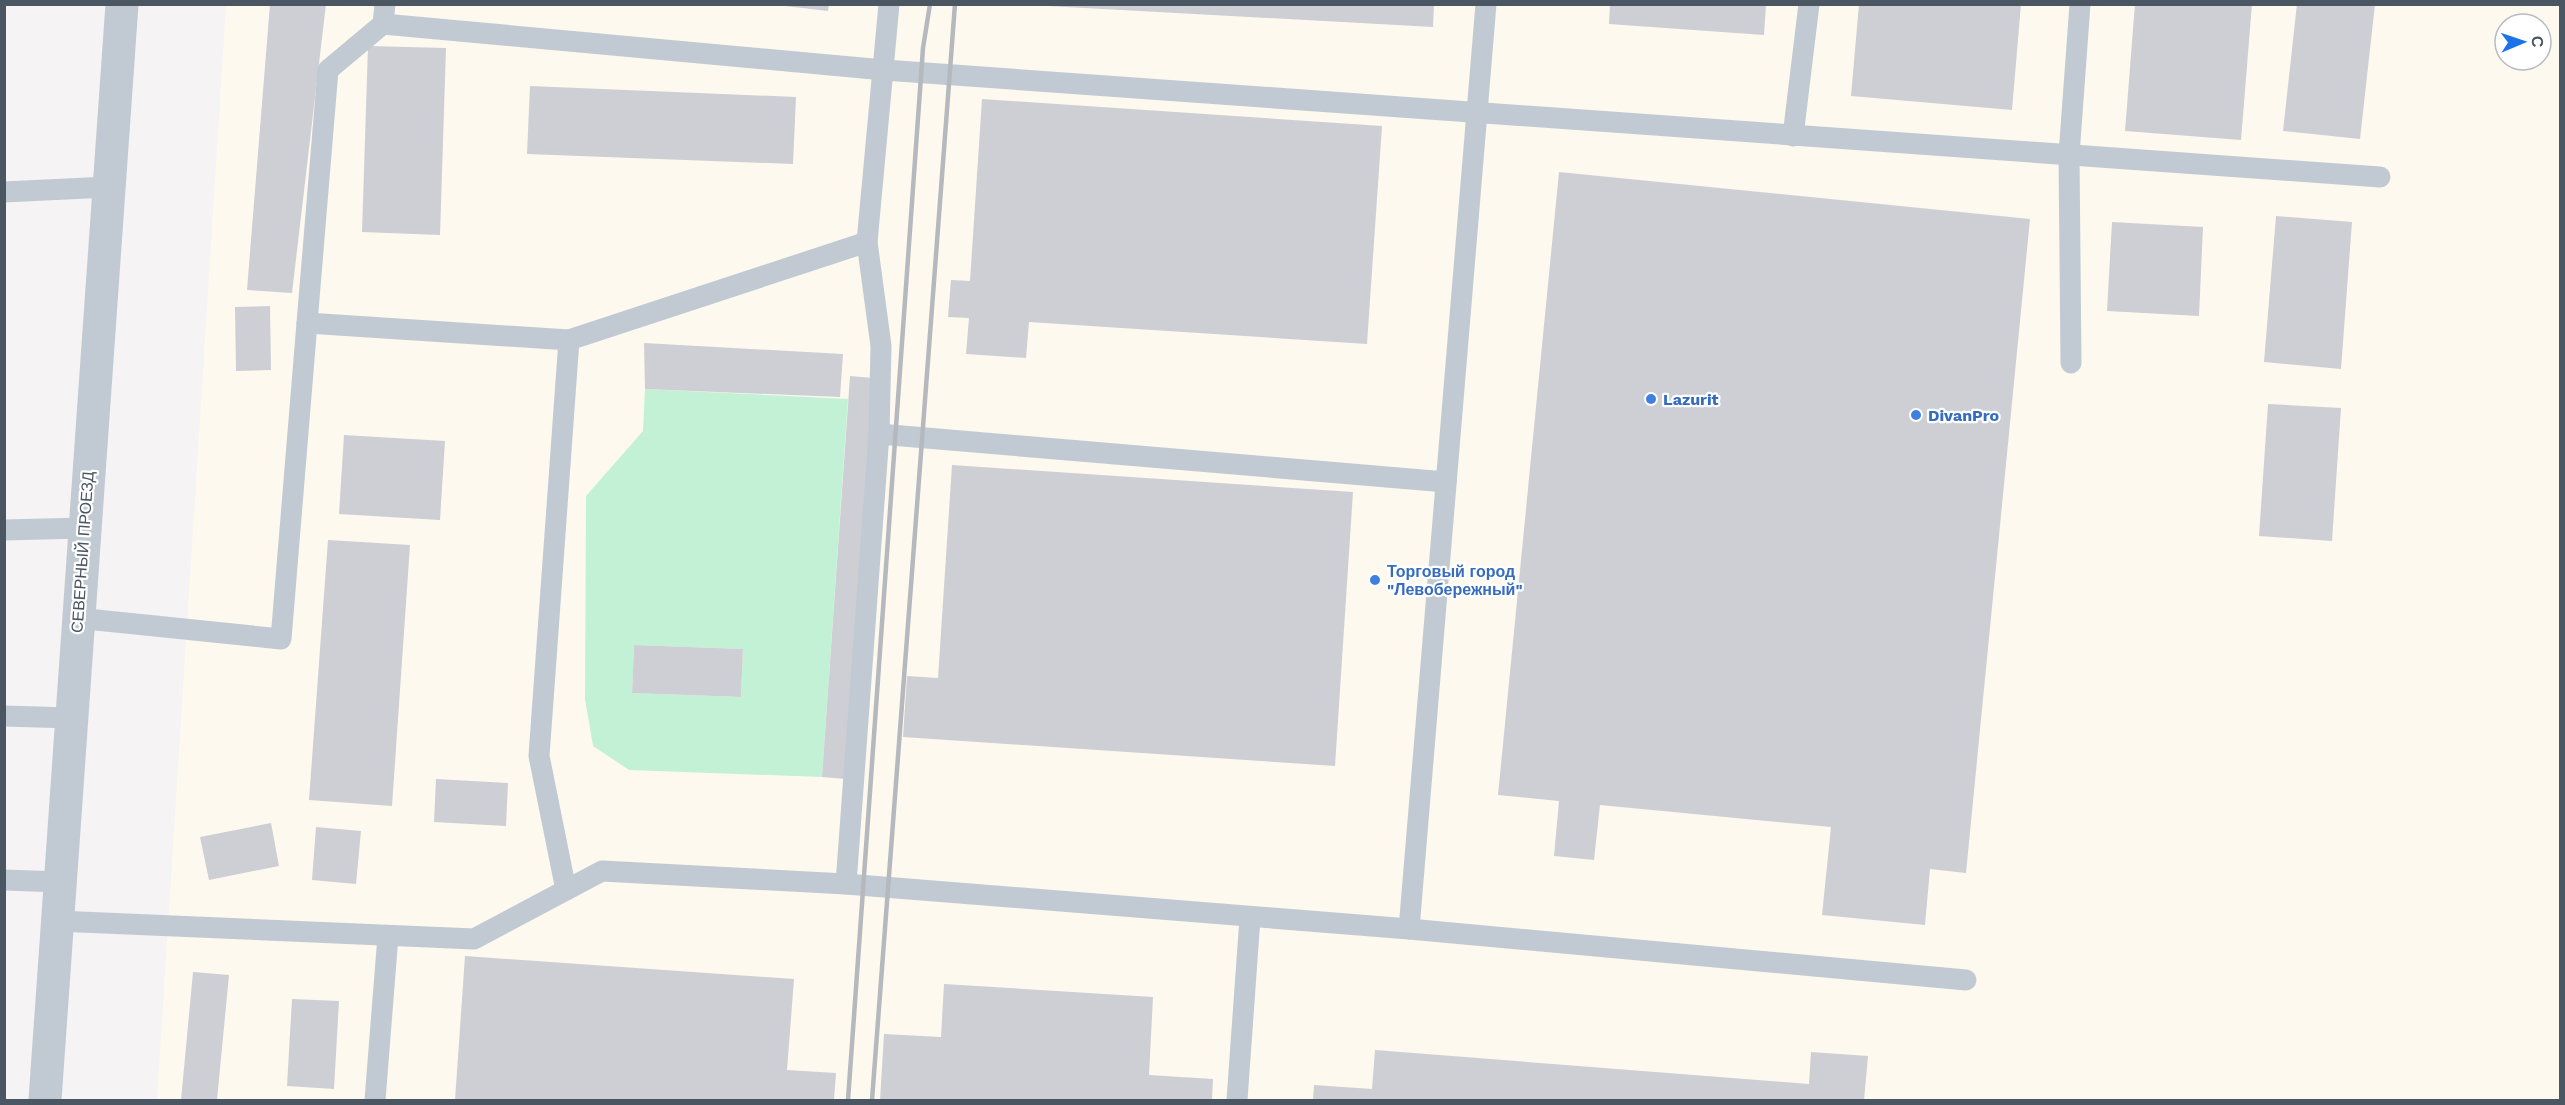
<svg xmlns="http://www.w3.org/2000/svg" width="2565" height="1105" viewBox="0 0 2565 1105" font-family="'Work Sans',sans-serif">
	<rect width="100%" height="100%" fill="#f5f3f3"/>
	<path fill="#fdf9ef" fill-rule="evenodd" d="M226 5H2560V1100H157ZM2505 24H2541V60H2505Z"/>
	<path fill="#c3f1d5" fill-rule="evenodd" d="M645 389 848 399 822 777 629 770 593 746 585 699 586 496 643 431ZM634 645 743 649 741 697 632 693Z"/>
	<g fill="#cdcfd5">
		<path d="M270 4H326L292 293 247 290Z"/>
		<path d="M768 4H829L828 11Z"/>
		<path d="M1048 4H1434L1433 27 1048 6Z"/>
		<path d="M1610 4H1766L1764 35 1609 24Z"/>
		<path d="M1859 4H2021L2012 110 1851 96Z"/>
		<path d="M2135 4H2252L2241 140 2125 131Z"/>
		<path d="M2297 4H2375L2360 139 2283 131Z"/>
		<path d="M368 46 446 48 440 235 362 232Z"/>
		<path d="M530 86 796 97 793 164 527 154Z"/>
		<path d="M982 99 1382 126 1367 344 1029 322 1026 358 966 354 969 318 948 317 951 280 970 281Z"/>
		<path d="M1559 172 2030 219 1966 873 1930 869 1925 925 1822 915 1831 827 1600 805 1594 860 1554 856 1559 801 1498 795Z"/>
		<path d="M2276 216 2352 222 2341 369 2264 362Z"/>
		<path d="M2112 222 2203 227 2199 316 2107 311Z"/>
		<path d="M270 306 271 370 236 371 235 307Z"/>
		<path d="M644 343 843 354 840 397 645 389Z"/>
		<path d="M850 376 873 378 845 779 822 777Z"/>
		<path d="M2268 404 2341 408 2332 541 2259 536Z"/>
		<path d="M344 435 445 441 440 520 339 514Z"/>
		<path d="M952 465 1353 492 1335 766 903 737 907 676 938 678Z"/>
		<path d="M328 540 410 545 392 806 309 800Z"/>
		<path d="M634 645 743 649 741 697 632 693Z"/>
		<path d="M436 779 508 783 506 826 434 822Z"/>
		<path d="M271 823 279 866 209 880 200 837Z"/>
		<path d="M316 827 361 831 356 884 312 880Z"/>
		<path d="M465 956 794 979 787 1070 836 1073 834 1100H455Z"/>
		<path d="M193 972 229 975 217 1100H181Z"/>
		<path d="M944 984 1153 997 1149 1075 1213 1079 1212 1100H880L884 1034 941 1037Z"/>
		<path d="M292 999 339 1001 334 1089 287 1086Z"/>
		<path d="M1375 1050 1809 1084 1811 1052 1868 1056 1864 1100H1313L1314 1085 1372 1089Z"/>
	</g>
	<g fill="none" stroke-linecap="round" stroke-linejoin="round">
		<g stroke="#c1cad2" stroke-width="21">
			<path d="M385 4 383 24 328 70 307 323 569 340 539 756 566 890"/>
			<path d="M383 24 884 70 2380 177"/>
			<path d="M1793 136 1809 4"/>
			<path d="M4 192 108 187"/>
			<path d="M569 340 867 242 889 4"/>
			<path d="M2071 363 2069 155 2080 4"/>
			<path d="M879 434 1446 482"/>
			<path d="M4 530 84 528"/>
			<path d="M77 618 281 639 307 323"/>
			<path d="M4 716 72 718"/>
			<path d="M4 880 61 882"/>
			<path d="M846 884 879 434 881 346 867 242"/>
			<path d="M57 921 474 939 602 871 846 884 1409 929 1966 980"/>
			<path d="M1409 929 1486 4"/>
			<path d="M375 1100 388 936"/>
			<path d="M1237 1100 1250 918"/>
		</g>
		<path stroke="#c1cad2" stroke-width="33" d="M45 1100 122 4"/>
		<g stroke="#b5b8bd" stroke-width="4.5">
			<path d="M848 1100 923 48 930 4"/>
			<path d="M872 1100 955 4"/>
		</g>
	</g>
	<g fill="#3f7fe0" stroke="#fff" stroke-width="2">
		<circle cx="1651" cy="399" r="6"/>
		<circle cx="1916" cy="415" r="6"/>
		<circle cx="1375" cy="580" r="6"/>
	</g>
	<g text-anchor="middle" stroke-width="4.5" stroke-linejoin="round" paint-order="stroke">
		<g font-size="16" font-weight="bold" fill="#366cbe" stroke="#fff" text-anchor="start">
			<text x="1663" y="405">Lazurit</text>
			<text x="1928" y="421">DivanPro</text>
			<text x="1387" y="577">Торговый город<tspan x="1387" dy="18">"Левобережный"</tspan></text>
		</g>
		<g font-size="16" fill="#4a5661" stroke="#fff">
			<text transform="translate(82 552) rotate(-86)" y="6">СЕВЕРНЫЙ ПРОЕЗД</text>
		</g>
	</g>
	<rect width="2565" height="1105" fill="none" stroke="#4a5661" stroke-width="12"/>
	<g transform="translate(2523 42) rotate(88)"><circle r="28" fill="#ffffff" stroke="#b7bbc0" stroke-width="1.5"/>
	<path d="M0-4.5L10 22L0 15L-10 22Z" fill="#1a73e8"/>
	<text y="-9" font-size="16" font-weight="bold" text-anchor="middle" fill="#4a5661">С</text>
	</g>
</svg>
